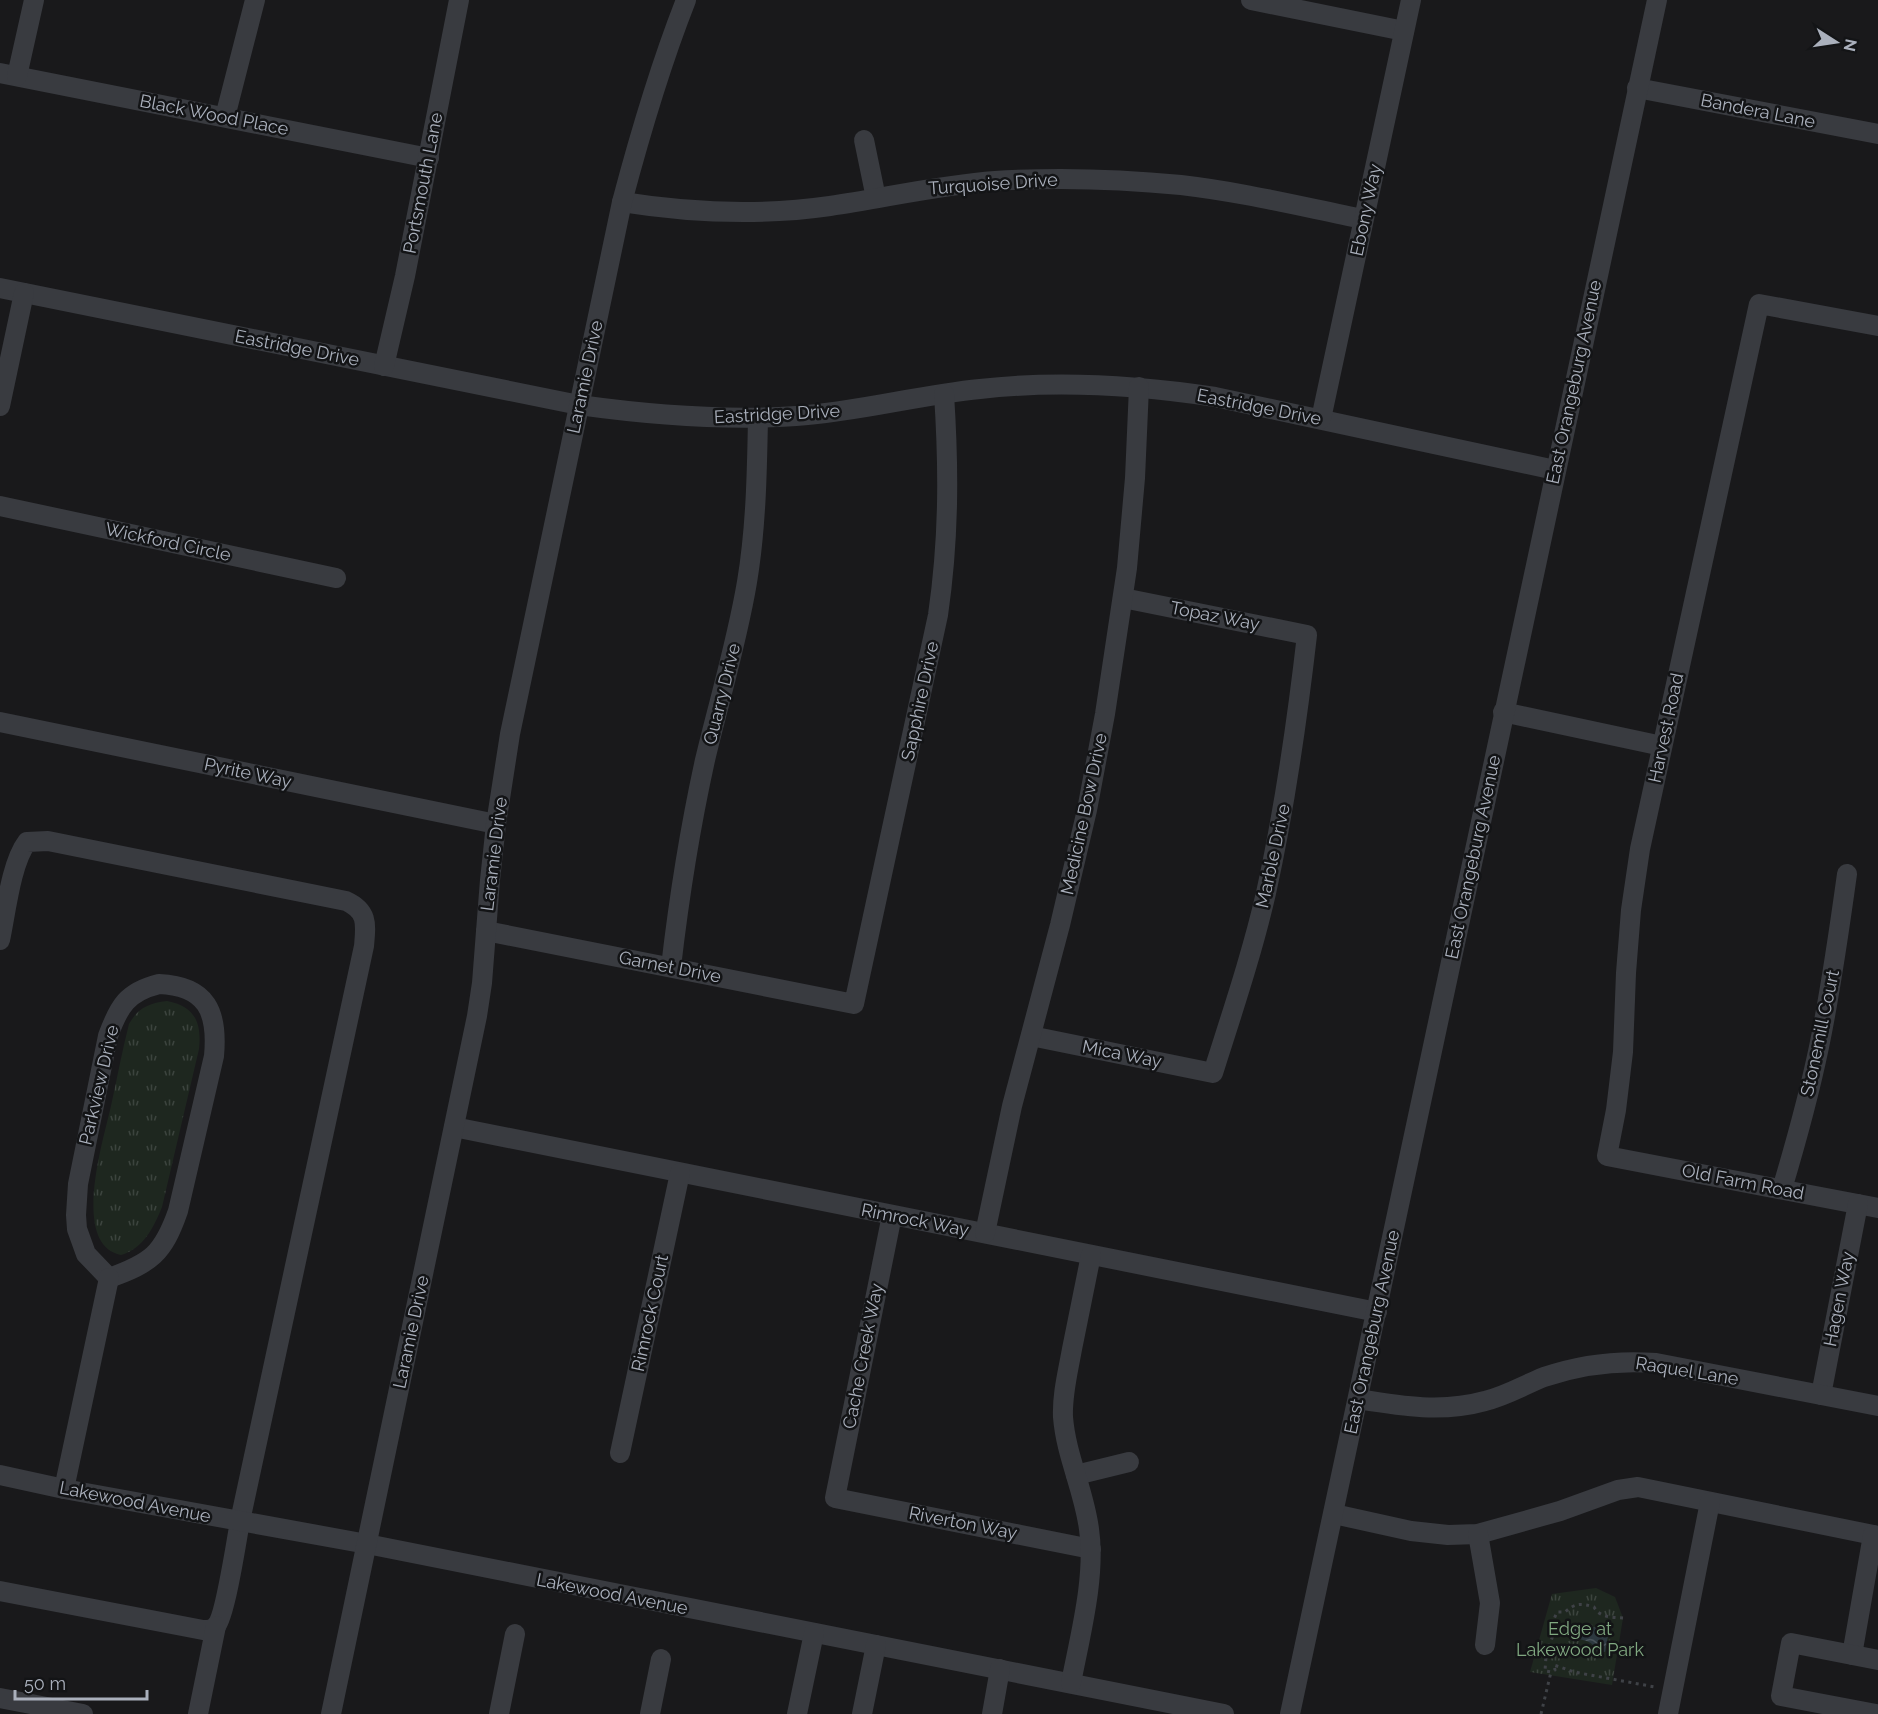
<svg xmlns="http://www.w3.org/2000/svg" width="1878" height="1714" viewBox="0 0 1878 1714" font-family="Raleway,sans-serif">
	<defs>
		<pattern id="park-tufts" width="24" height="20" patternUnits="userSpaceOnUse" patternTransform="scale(1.5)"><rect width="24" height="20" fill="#1e271f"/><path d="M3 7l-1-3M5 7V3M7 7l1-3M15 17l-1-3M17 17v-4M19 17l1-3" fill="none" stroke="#3c443e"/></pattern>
		<pattern id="water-waves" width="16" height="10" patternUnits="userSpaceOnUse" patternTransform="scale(1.5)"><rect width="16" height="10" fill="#2d3940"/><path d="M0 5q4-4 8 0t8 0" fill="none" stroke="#49535a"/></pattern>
	</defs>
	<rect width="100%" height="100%" fill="#19191b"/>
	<g fill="url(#park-tufts)">
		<path d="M167 1001C194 1006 202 1022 199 1049L162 1207C154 1227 143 1249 121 1255 70 1245 104 1138 111 1106 117 1079 122 1051 129 1024 138 1008 149 1003 167 1001Z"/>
		<path d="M1596 1588 1615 1597 1623 1618 1612 1685 1530 1672 1552 1594Z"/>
	</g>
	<path fill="url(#water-waves)" d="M1573 1624 1599 1628V1632L1602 1636H1608L1605 1652 1595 1650C1593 1639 1580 1640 1571 1638Z"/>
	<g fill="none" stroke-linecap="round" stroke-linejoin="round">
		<g stroke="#3f4247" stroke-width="3" stroke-dasharray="3 4.5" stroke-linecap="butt">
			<path d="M1623 1618C1612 1617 1600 1618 1594 1607 1581 1603 1575 1603 1565 1612H1557L1554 1619V1632L1546 1656 1545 1671 1551 1672 1555 1670 1554 1665 1574 1672 1655 1687"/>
			<path d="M1541 1714 1551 1672"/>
		</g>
		<g stroke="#393b40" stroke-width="20">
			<path d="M1251 0 1404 31"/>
			<path d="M0 73 429 158"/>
			<path d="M17 76 34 0"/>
			<path d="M1637 88 1878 134"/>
			<path d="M225 117 255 0"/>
			<path d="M864 140 876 198"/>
			<path d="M622 202C691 213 760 216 830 206 885 198 939 185 995 181 1057 177 1119 179 1181 185 1242 192 1303 207 1363 219"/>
			<path d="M0 288 579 405C651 415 723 421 796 416 858 412 918 395 980 389 1059 380 1136 385 1215 397L1555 470"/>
			<path d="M1878 326 1759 304 1640 849 1631 910 1626 973 1623 1052 1616 1110 1607 1156 1878 1208"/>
			<path d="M384 366 405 276 459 0"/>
			<path d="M0 406 24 293"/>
			<path d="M1321 419 1411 0"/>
			<path d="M0 506 336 578"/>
			<path d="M1503 712 1662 746"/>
			<path d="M0 722 496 824"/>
			<path d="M486 931 854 1004 938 615C949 539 949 470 944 394"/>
			<path d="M0 940C6 912 11 863 27 842L48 841 346 901C368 911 366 924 364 946L240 1521C237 1538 225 1617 216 1626 213 1630 208 1630 203 1630L0 1591"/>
			<path d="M671 967C679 898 690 828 705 760 719 701 737 642 747 582 756 528 757 473 758 418"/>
			<path d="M159 984C207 986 218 1012 214 1056L178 1211C163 1254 151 1263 109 1278L86 1254 77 1229 76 1215 78 1184 108 1036C119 1006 127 992 159 984Z"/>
			<path d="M1031 1036 1213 1073C1232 1013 1252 954 1266 893 1285 807 1297 722 1307 635L1123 598"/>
			<path d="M454 1127 1377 1312"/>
			<path d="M1782 1189C1796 1142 1809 1095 1819 1047 1831 989 1839 932 1847 874"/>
			<path d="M892 1215 835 1498 1091 1549"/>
			<path d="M985 1233 1012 1106 1060 925 1087 810 1105 714 1127 568 1135 478 1139 387"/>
			<path d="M1821 1395 1858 1204"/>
			<path d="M1358 1399C1401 1406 1442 1413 1485 1401 1506 1396 1524 1385 1544 1377 1582 1364 1617 1360 1656 1363L1878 1406"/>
			<path d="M620 1453 680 1173"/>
			<path d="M0 1475 64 1489 367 1544 1224 1714"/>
			<path d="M1076 1475 1129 1462"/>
			<path d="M64 1489 109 1278"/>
			<path d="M1334 1514 1411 1531 1448 1535 1478 1534 1560 1511 1618 1490 1638 1487 1878 1536"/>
			<path d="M1478 1534 1490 1603 1485 1645"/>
			<path d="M1852 1655 1873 1535"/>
			<path d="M1071 1683C1080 1636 1096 1576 1089 1529 1084 1490 1066 1456 1063 1417 1062 1394 1068 1372 1072 1349 1078 1318 1085 1286 1091 1255"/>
			<path d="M0 1698 83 1714"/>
			<path d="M198 1714 216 1626"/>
			<path d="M331 1714 477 1016 482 983 490 880 496 824 510 734 622 202C640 134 660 66 686 0"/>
			<path d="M499 1714 515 1634"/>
			<path d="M650 1714 661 1659"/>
			<path d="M797 1714 814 1633"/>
			<path d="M862 1714 876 1645"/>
			<path d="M992 1714 1000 1669"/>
			<path d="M1290 1714 1657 0"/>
			<path d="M1668 1714 1710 1502"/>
			<path d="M1876 1714 1781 1696 1791 1643 1878 1660"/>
		</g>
	</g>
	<g text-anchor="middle" stroke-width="5" stroke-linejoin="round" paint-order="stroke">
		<g font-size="18" fill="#aab0bc" stroke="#131416">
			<text transform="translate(1758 111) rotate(11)" y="6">Bandera Lane</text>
			<text transform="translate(214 115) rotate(11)" y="6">Black Wood Place</text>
			<text transform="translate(423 183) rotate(-79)" y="6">Portsmouth Lane</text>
			<text transform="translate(993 184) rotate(-4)" y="6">Turquoise Drive</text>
			<text transform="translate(1366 210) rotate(-78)" y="6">Ebony Way</text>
			<text transform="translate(297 348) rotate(11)" y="6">Eastridge Drive</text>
			<text transform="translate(585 377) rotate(-78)" y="6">Laramie Drive</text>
			<text transform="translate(1574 382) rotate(-78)" y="6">East Orangeburg Avenue</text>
			<text transform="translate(1259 407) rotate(11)" y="6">Eastridge Drive</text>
			<text transform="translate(777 414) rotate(-3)" y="6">Eastridge Drive</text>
			<text transform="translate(168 542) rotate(12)" y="6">Wickford Circle</text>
			<text transform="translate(1215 616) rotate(11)" y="6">Topaz Way</text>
			<text transform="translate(722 694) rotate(-76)" y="6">Quarry Drive</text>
			<text transform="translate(920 701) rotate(-78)" y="6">Sapphire Drive</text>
			<text transform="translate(1666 728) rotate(-78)" y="6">Harvest Road</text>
			<text transform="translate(248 773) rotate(12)" y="6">Pyrite Way</text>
			<text transform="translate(1084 814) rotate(-78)" y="6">Medicine Bow Drive</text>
			<text transform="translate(494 854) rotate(-83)" y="6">Laramie Drive</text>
			<text transform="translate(1273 856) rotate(-78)" y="6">Marble Drive</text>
			<text transform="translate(1473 857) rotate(-78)" y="6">East Orangeburg Avenue</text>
			<text transform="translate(670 967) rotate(11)" y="6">Garnet Drive</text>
			<text transform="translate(1820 1033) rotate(-78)" y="6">Stonemill Court</text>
			<text transform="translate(1122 1054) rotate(11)" y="6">Mica Way</text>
			<text transform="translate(99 1085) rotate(-77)" y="6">Parkview Drive</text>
			<text transform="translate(1743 1182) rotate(11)" y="6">Old Farm Road</text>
			<text transform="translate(915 1220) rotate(11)" y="6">Rimrock Way</text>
			<text transform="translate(1839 1299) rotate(-79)" y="6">Hagen Way</text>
			<text transform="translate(650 1313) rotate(-78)" y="6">Rimrock Court</text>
			<text transform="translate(411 1332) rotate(-78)" y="6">Laramie Drive</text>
			<text transform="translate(1372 1332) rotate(-78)" y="6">East Orangeburg Avenue</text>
			<text transform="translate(863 1356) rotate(-79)" y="6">Cache Creek Way</text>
			<text transform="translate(1687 1371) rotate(9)" y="6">Raquel Lane</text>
			<text transform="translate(135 1502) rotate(11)" y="6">Lakewood Avenue</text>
			<text transform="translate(963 1523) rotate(11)" y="6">Riverton Way</text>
			<text transform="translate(612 1594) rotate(11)" y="6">Lakewood Avenue</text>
		</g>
		<g font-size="18" fill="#80a881" stroke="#131416">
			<text x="1580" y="1635">Edge at<tspan x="1580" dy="21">Lakewood Park</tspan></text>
		</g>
	</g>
	<g transform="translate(1836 42) rotate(102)" stroke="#131416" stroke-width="4.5" paint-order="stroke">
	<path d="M0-4.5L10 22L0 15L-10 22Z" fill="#aab0bc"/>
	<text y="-9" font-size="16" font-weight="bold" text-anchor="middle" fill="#aab0bc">N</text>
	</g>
	<path d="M15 1690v9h132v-9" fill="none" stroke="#aab0bc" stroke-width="3"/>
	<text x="24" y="1690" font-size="18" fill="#aab0bc" stroke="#131416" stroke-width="4.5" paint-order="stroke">50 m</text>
</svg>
